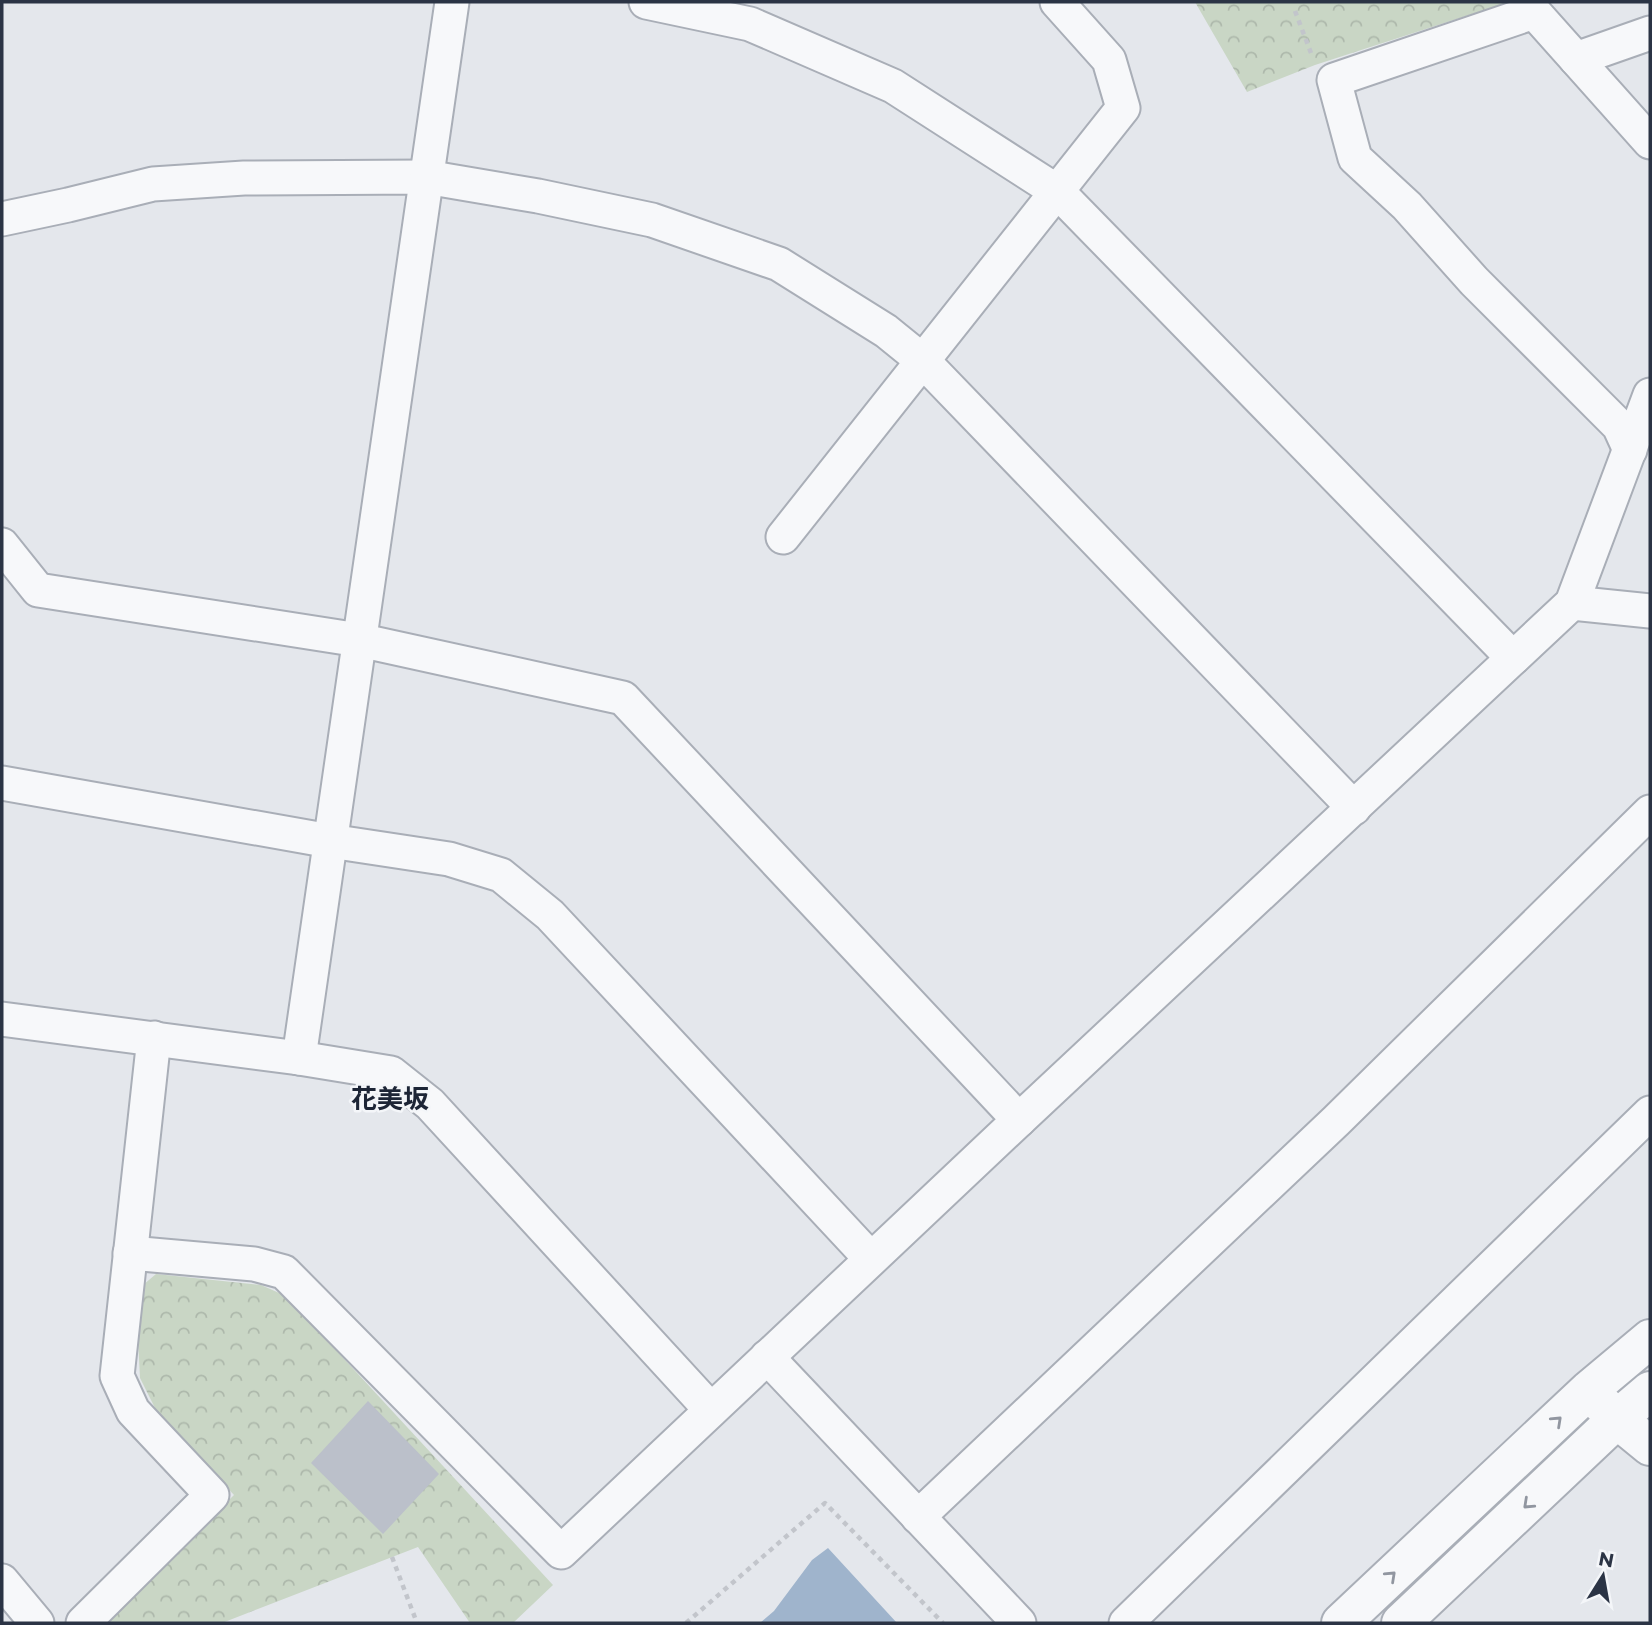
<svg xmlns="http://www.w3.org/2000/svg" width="1652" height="1625" viewBox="0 0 1652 1625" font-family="Montserrat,'Noto Sans JP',sans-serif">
	<defs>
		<pattern id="park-crowns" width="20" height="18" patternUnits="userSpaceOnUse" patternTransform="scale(1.75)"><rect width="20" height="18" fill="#c9d6c5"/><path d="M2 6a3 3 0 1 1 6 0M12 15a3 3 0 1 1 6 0" fill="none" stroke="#adb8ab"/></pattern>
	</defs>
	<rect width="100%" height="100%" fill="#e4e7ec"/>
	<g fill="url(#park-crowns)">
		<path d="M1195 2H1509L1315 65 1247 92Z"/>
		<path d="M156 1274 261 1285 286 1296 553 1585 513 1623H470L418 1547 222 1623H106L234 1495 157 1412 140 1378 138 1339 143 1285Z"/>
	</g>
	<path fill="#9fb4cc" d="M828 1548 897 1623H760L774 1611 812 1560Z"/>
	<path fill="#bbc0ca" d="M368 1401 439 1474 383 1534 311 1463Z"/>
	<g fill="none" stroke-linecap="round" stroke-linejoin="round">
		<defs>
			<g id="minor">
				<path d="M646 2 750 24 893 86 1058 192 1513 658"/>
				<path d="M1530 2 1534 12 1650 142"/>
				<path d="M1534 12 1334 80 1355 158 1407 206 1474 281 1619 426 1630 450"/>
				<path d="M1576 59 1650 33"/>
				<path d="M2 219 68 205 153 184 244 178 426 177 538 196 652 220 779 264 886 331 923 361 1354 808"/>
				<path d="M783 537 1123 108 1109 60 1057 2"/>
				<path d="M2 545 38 590 359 640 623 698 1019 1120"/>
				<path d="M1572 603 1650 611"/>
				<path d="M2 783 330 841 449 859 501 875 550 915 871 1259"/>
				<path d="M2 1019 299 1058 391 1073 430 1104 711 1410"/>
				<path d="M299 1058 452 2"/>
				<path d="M130 1253 254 1264 284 1272 561 1552 1019 1120 1572 603 1650 395"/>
				<path d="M767 1357 1019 1623"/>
				<path d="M918 1517 1336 1121 1650 812"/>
				<path d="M2 1581 37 1623"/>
				<path d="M83 1623 212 1495 133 1411 117 1376 154 1038"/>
				<path d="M1126 1623 1650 1113"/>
			</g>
			<g id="tertiary">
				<path d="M1599 1401 1617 1419 1650 1446"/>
				<path d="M1341 1623 1589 1390 1650 1339"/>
				<path d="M1401 1623 1617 1419 1650 1391"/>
			</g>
		</defs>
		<use href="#minor" stroke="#a9aeb7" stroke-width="37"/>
		<use href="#tertiary" stroke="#a9aeb7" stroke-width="42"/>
		<g stroke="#c2c5cb" stroke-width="4.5" stroke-dasharray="5 5" stroke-linecap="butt">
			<path d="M1295 11 1311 53"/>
			<path d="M392 1557 417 1623"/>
			<path d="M686 1623 825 1503 943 1623"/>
		</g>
		<use href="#minor" stroke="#f7f8fa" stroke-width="33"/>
		<use href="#tertiary" stroke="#f7f8fa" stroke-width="38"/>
	</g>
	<defs><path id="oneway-chevron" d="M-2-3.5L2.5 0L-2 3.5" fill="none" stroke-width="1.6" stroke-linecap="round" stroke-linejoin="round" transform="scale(1.75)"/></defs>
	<g stroke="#9196a0">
		<use href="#oneway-chevron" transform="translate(1557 1421) rotate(-43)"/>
		<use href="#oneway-chevron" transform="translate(1528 1504) rotate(137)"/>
		<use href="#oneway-chevron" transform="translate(1391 1576) rotate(-43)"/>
	</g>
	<g text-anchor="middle" stroke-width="5" stroke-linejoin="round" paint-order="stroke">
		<g font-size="26" font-weight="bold" fill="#1d2536" stroke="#f4f6f9">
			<text x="390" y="1108">花美坂</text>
		</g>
	</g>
	<rect width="1652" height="1625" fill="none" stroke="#2b3445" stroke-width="7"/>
	<g transform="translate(1603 1576) rotate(11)" stroke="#f4f6f9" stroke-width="5" paint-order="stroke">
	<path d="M0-5L12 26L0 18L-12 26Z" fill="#2b3445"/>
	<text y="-10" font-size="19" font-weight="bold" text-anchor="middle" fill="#2b3445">N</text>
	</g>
</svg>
